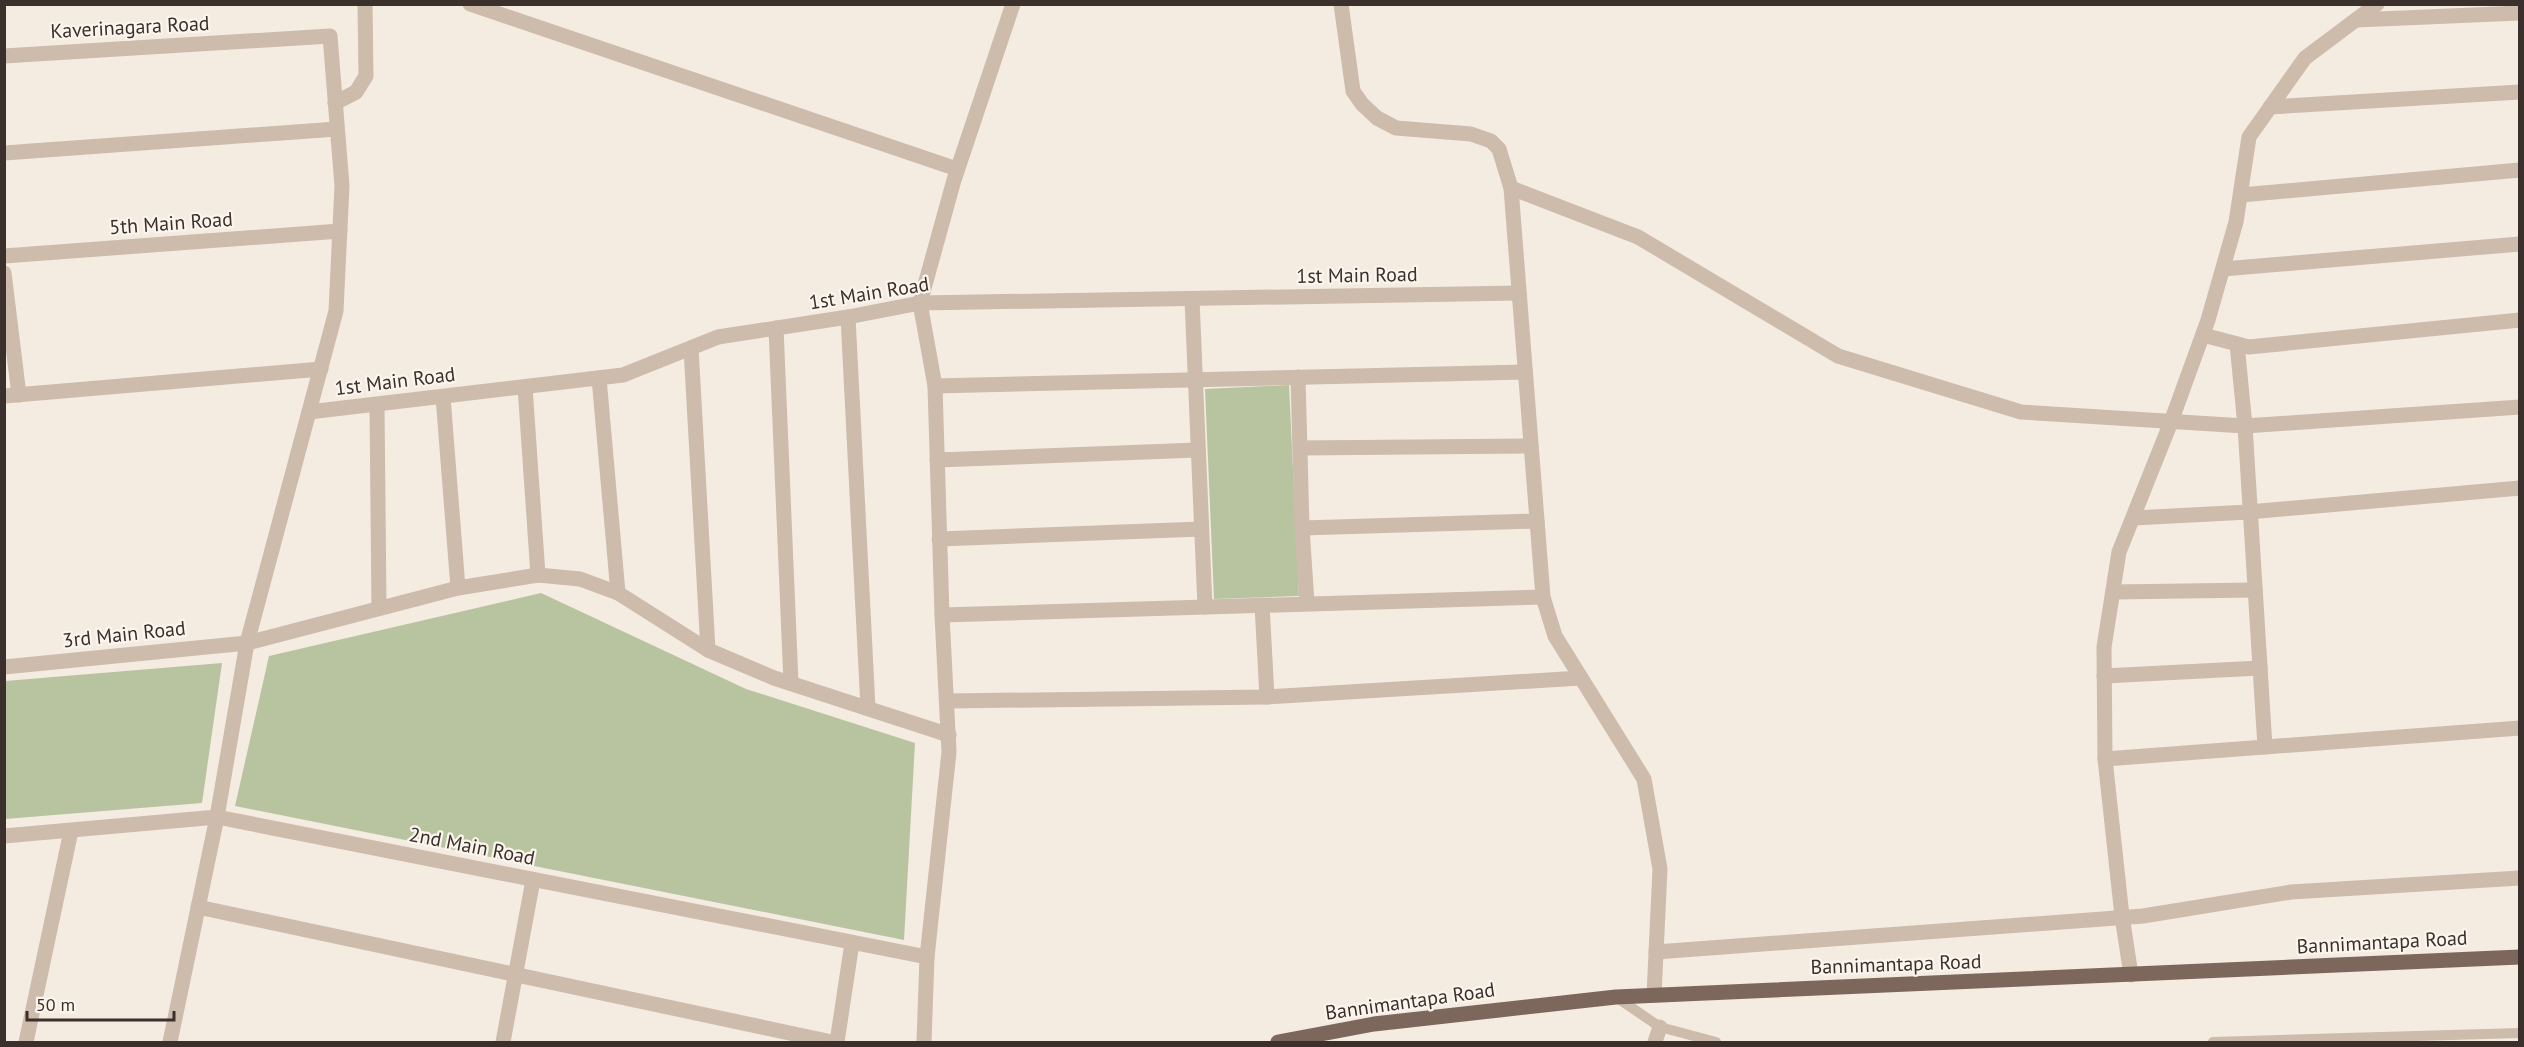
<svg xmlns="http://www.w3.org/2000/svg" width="2524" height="1047" viewBox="0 0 2524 1047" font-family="'PT Sans',sans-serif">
	<rect width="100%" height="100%" fill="#f4ebe1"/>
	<g fill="#b8c4a0">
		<path d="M1289 385 1299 596 1214 599 1205 389Z"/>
		<path d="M541 593 746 689 915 743 904 940 235 806 269 656Z"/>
		<path d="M222 663 202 803 5 819V681Z"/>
	</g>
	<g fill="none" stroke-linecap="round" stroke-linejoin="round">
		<g stroke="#cdbbac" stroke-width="10">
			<path d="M1616 997 1660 1027 1716 1042"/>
			<path d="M2213 1042 2520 1033"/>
		</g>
		<g stroke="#cdbbac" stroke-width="15">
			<path d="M470 4 957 169"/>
			<path d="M1341 4 1353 91 1362 104 1377 118 1396 128 1471 134 1491 141 1499 149 1511 188 1543 597 1555 636 1644 779 1660 869 1654 995"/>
			<path d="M2356 20 2520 13"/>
			<path d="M4 56 330 36 342 186 336 311 247 643 217 817 170 1042"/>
			<path d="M335 103 356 92 366 76 365 4"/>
			<path d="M2270 107 2520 92"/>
			<path d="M4 153 337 129"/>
			<path d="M1511 188 1638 237 1838 356 2021 412 2245 426 2520 407"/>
			<path d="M2241 195 2520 170"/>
			<path d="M4 256 340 231"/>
			<path d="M2223 269 2520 244"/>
			<path d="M4 273 19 395"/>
			<path d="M1192 299 1205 607"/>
			<path d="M848 317 868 708"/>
			<path d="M776 328 791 683"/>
			<path d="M2203 335 2249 347 2520 320"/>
			<path d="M2237 344 2245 426 2265 747"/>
			<path d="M691 348 708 650"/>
			<path d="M1298 377 1302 528 1307 603"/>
			<path d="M599 378 618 593"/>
			<path d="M935 386 1525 372"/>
			<path d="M525 387 538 575"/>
			<path d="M4 396 321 369"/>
			<path d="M443 397 458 588"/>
			<path d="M377 405 379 608"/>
			<path d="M309 412 623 375 718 337 848 317 920 303 1519 293"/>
			<path d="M1300 448 1531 446"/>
			<path d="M937 460 1197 450"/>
			<path d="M2133 518 2249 512 2520 488"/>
			<path d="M1302 528 1537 521"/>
			<path d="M939 539 1201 529"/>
			<path d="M2113 592 2255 590"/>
			<path d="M1262 605 1267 697"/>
			<path d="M942 615 1543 597"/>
			<path d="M4 667 247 643 458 588 538 575 580 579 618 593 708 650 774 678 949 735"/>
			<path d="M2104 676 2260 668"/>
			<path d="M947 701 1267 697 1581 678"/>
			<path d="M2105 759 2520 728"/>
			<path d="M4 836 217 817 927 957"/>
			<path d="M198 907 832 1042"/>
			<path d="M1656 952 2143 916 2291 892 2520 878"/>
			<path d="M2131 975 2122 916 2105 759 2104 647 2119 552 2171 422 2208 320 2236 222 2249 137 2305 58 2377 4"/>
			<path d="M26 1042 71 831"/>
			<path d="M503 1042 533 880"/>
			<path d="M837 1042 852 943"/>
			<path d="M924 1042 927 957 949 752 942 615 935 386 920 303 954 180 1013 4"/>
			<path d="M1655 1042 1660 1027"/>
		</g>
		<path stroke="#7d675c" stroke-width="15" d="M1278 1042 1374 1024 1616 997 2520 957"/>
	</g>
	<g text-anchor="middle" stroke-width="4.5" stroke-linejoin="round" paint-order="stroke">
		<g font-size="20" fill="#3b302b" stroke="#fbf5ee">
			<text transform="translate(130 27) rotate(-3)" y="7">Kaverinagara Road</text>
			<text transform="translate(171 223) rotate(-4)" y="7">5th Main Road</text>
			<text transform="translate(1357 275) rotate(-1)" y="7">1st Main Road</text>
			<text transform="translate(869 293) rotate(-9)" y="7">1st Main Road</text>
			<text transform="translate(395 381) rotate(-7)" y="7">1st Main Road</text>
			<text transform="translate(124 634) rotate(-6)" y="7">3rd Main Road</text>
			<text transform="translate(472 846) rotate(11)" y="7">2nd Main Road</text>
			<text transform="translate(2382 942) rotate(-3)" y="7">Bannimantapa Road</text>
			<text transform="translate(1896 964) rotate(-2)" y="7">Bannimantapa Road</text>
			<text transform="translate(1410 1001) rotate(-8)" y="7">Bannimantapa Road</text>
		</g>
	</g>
	<rect width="2524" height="1047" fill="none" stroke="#3b302b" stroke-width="12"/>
	<path d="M27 1011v9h147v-9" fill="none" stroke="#3b302b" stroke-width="3"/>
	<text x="36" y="1011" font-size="18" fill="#3b302b" stroke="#fbf5ee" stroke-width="4.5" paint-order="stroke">50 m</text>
</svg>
